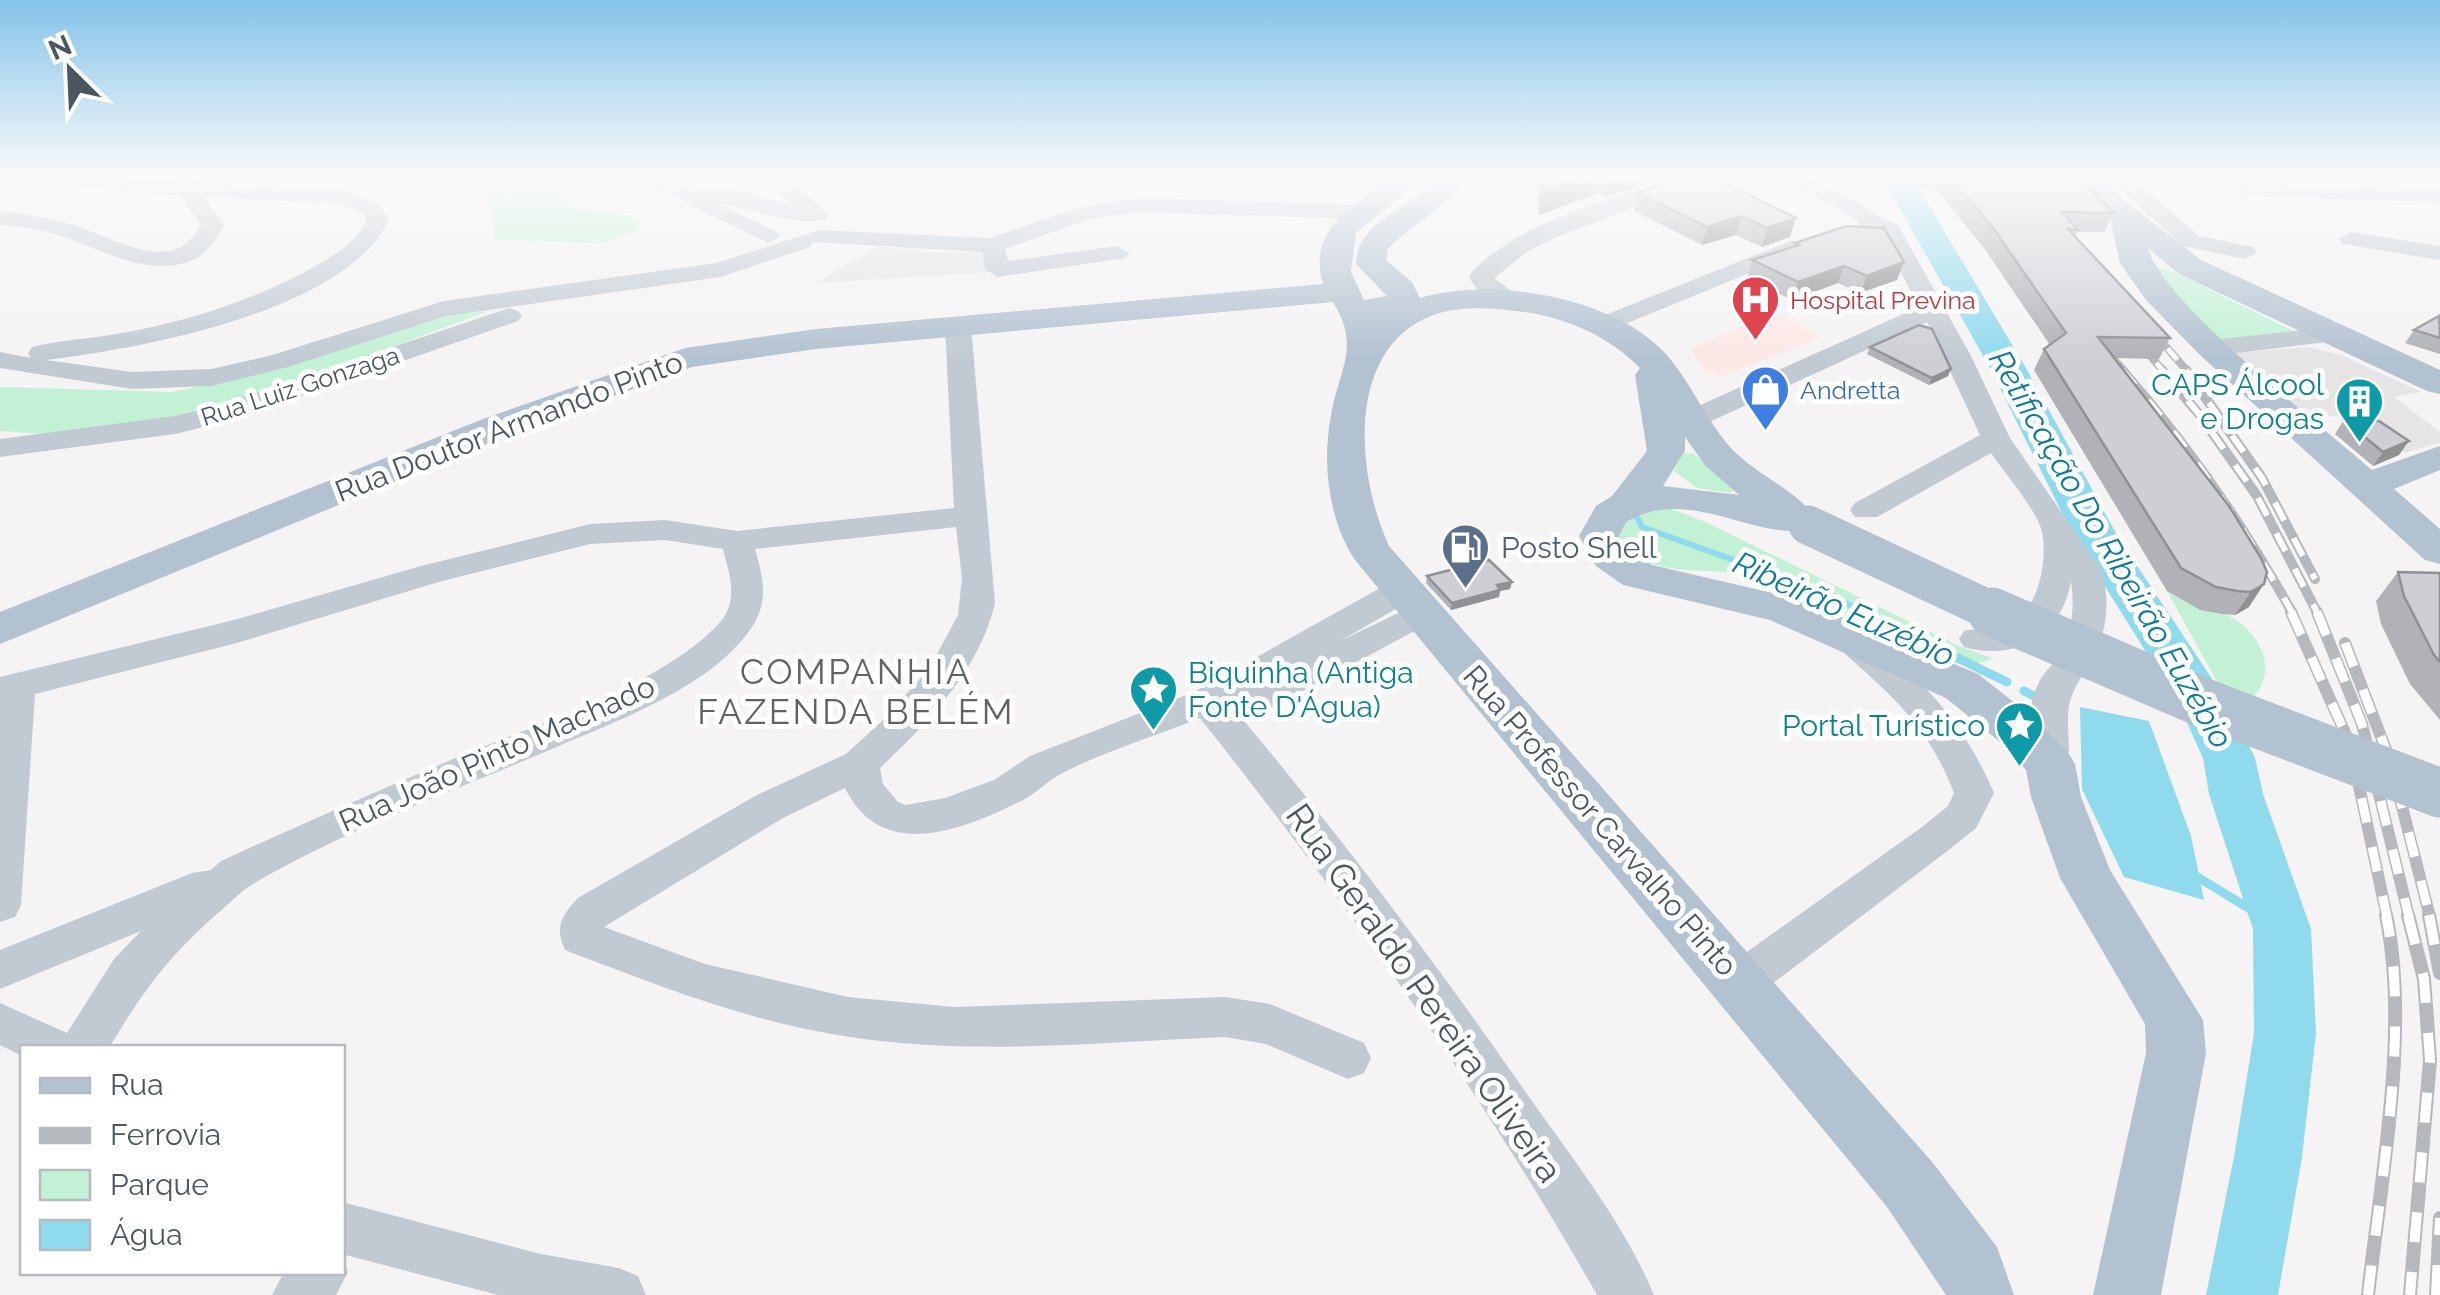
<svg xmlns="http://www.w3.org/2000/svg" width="2440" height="1295" viewBox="0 0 2440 1295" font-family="Raleway,sans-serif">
	<rect width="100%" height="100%" fill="#f5f3f3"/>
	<g fill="#e6e4e5">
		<path d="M879 246 924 252H981L992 272 816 283Z"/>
		<path d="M2308 347 2341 355 2421 392 2394 397 2440 432V442L2405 453 2347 416 2301 417 2234 353Z"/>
	</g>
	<path fill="#fce8e6" d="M1776 313 1820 337 1721 377 1706 371 1690 348Z"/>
	<g fill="#c3f1d5">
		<path d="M463 177H558L568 207 633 216 640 229 603 243 495 240 490 203Z"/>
		<path d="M2160 268 2178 274 2297 333 2222 341 2151 269Z"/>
		<path d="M486 312C349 361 208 427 61 434 41 435 20 432 0 431V387L172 392 271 371 410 323 458 313Z"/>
		<path d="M1693 453 1736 487 1731 493 1697 488 1674 471 1683 454Z"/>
		<path d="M1665 507 1701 520 1959 646 1992 658C1943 684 1846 612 1800 591 1783 584 1760 576 1741 574 1695 567 1645 578 1613 536L1618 515Z"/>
		<path d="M2167 591C2191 608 2211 606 2233 618 2262 635 2278 673 2253 697L2220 687Z"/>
	</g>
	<path fill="#90daee" d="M2080 707 2149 721 2191 836 2204 900 2124 877 2082 789Z"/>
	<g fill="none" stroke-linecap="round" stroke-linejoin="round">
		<path stroke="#90daee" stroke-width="6" d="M1634 512 1642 527 1825 593 1868 614"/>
		<g stroke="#90daee" stroke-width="9">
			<path d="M1863 612 2007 682"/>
			<path d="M2024 691 2042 700"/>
			<path d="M2191 873 2263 917"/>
		</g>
		<path stroke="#90daee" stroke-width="10" d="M2259 915 2282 929"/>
		<path fill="#90daee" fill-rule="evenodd" d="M1882 177H1912L2026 368 2118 537 2226 700 2255 758 2263 794 2311 929 2316 1033 2302 1157 2278 1295H2206L2234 1157 2254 1033 2253 929 2209 794 2203 758 2178 703 2074 537 1990 368Z"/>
		<g fill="#c1cad2" fill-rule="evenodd">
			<path d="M57 177 345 190 381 206 389 221C342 313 140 348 46 360L132 372 211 369 269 356 444 301 716 263 820 230 990 238 1077 208 1136 198 1364 205 1375 212 1364 219 1136 212 1089 219 1005 249 1008 261 1117 246 1129 253 1125 258 998 277 986 270 982 252 813 242 810 247 720 277 446 316 288 367 211 386 132 389 0 368V352L31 358 28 353 32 347C59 340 88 339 116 334 181 323 243 304 301 274 326 260 353 247 367 221L364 215 341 203 203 197 225 225C216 238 208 253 193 260 147 279 98 247 55 234 37 229 19 226 0 225V211C26 213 51 218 76 226 105 235 142 258 173 250 186 247 194 236 201 225L180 196 68 184Z"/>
			<path d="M633 177H663L681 186 744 192 793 206 761 177H786L828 214 825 219C791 227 751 206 715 203L776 231 780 236 768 243Z"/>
			<path d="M1680 177H1713L1557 237 1528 251 1494 278 1526 302 1522 307C1501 312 1478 295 1469 277L1472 272C1524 218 1611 201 1680 177Z"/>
			<path d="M1778 177C1831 177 1854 205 1898 225L1971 356 2010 438 2100 568C2112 602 2107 634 2089 665 2081 679 2072 689 2069 706 2065 728 2074 756 2064 774L2050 778 2036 774C2023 749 2027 707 2039 682 2044 672 2052 666 2058 657 2072 634 2075 607 2071 581 2062 635 2015 662 1964 647L1959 639 1964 631C1978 627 1997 632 2010 625 2038 610 2048 562 2042 532 2038 512 2004 472 1991 453L1877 517H1855L1850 510 1855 503 1980 435 1927 322 1705 424H1685L1681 418 1685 412 1919 307 1881 234 1862 226 1841 209Z"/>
			<path d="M2107 177H2131L2199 236 2253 247 2257 252 2245 259 2183 246Z"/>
			<path d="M2251 184 2440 188V202L2243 196 2240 191 2243 186Z"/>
			<path d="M2351 232 2440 246V260L2343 244 2339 239Z"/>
			<path d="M1793 240 1805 247 1801 252 1613 329 1604 332 1591 324 1595 319Z"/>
			<path d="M509 308 518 311 522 316 518 321 236 419 175 434 0 457V439L175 416 217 406Z"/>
			<path d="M958 318 971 326 995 603C980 669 928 723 880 768L883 784 898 802 906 805 945 798 994 780 1030 756 1194 692 1391 582 1403 579 1415 582 1420 590 1415 598 1340 641 1423 601 1435 604 1440 612 1435 620 1245 722C1345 842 1438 966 1527 1094 1572 1158 1624 1223 1654 1295H1597C1482 1092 1345 901 1200 718 1154 737 1101 752 1057 776 1044 784 1033 796 1019 802 960 831 881 862 845 788L783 818 604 927 705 964 848 997 954 1007 1225 997 1270 1004 1364 1043 1371 1058 1364 1073 1348 1079 1266 1044 1225 1037C1101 1042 974 1056 850 1037 751 1023 657 985 565 950 554 927 562 915 578 898L755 796 846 754 881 722 929 669 958 615 962 578 956 527 755 549C764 581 770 605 747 634 706 688 619 720 559 746 461 788 344 830 253 884 241 891 230 903 218 913 168 957 143 991 109 1048H22V1056L0 1045V1003L67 1033 114 959 141 931 0 989V950L192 873 211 870 221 861C300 825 379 790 458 757 535 725 666 684 721 621 739 599 729 573 723 549L665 540 590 544 442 581 237 643 35 694 21 905 15 917 0 922V677L234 620 421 566 590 524 665 520 737 531 954 508 945 326Z"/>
			<path d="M2336 326 2349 334 2345 340 2212 356 2199 348 2212 340Z"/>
			<path d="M1856 633 1868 637C1928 686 1963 721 1994 793L1976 828 1950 849 1755 997 1739 1002 1723 997 1717 983 1723 969 1922 827 1948 806 1954 793C1929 728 1895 698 1844 653L1839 645 1844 637Z"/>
			<path d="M342 1202 541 1254 619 1268 638 1276 646 1295H498L342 1254Z"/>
			<path d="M342 1258 348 1272 336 1295H272L284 1272H342Z"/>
		</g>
		<g fill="#b3c2d1" fill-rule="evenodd">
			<path d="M1393 177H1424L1356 233 1351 272 1364 300 1387 296 1356 264C1357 219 1415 208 1439 177H1468C1446 208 1413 223 1387 250V261L1412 282 1420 298C1491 276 1614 297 1665 353 1691 382 1705 419 1731 448 1756 475 1798 491 1818 520L1812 529C1758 543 1688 484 1626 522L1619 536 1627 548 1652 565 1798 599 1978 674 2034 718 2067 751 2075 764 2081 797 2110 870 2203 1020 2206 1053 2161 1295H2093L2146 1053 2145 1024 2060 878 2031 797 2026 770 2000 742 1946 698 1770 620 1623 585 1596 566 1579 536 1596 506 1612 496 1647 451 1635 375 1640 368C1610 337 1567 318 1525 312 1493 308 1456 304 1426 318 1344 356 1358 479 1389 546L1933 1163 1997 1247 2014 1295H1946L1887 1207 1355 560C1328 519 1322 463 1331 415 1339 369 1361 347 1333 302L816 349 692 367 509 435 0 644V612L483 419 685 348 816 329 1323 284C1306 227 1356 206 1393 177ZM1685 437 1705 465 1739 495 1663 486 1685 451Z"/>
			<path d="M2063 177H2095L2201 260 2440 370V394L2427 391 2179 274 2148 248C2162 302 2323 427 2372 470L2440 446V470L2394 489 2440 529V564L2425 560 2200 355 2146 300 2120 263 2110 218Z"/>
		</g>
		<defs>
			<g id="rail-far3">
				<path d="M2148 326 2188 372"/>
				<path d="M2137 340 2164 372"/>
				<path d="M2108 353 2125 372"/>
			</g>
			<g id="rail-far2">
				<path d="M2122 370C2189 446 2244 526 2293 614"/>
				<path d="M2162 370 2199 414 2257 496 2318 614"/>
				<path d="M2186 370 2262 478 2315 579"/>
			</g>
			<g id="rail-far1">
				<path d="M2291 612 2350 744 2387 917"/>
				<path d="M2317 612 2362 724 2409 917"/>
				<path d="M2345 643 2391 763 2430 917"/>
			</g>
			<g id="rail">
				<path d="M2408 915 2424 979 2430 1060 2410 1295"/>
				<path d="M2429 915 2440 973"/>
				<path d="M2368 1295C2381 1178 2410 1029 2386 915"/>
				<path d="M2436 1295 2440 1218"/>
			</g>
		</defs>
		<use href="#rail-far3" stroke="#b5b8bd" stroke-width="8"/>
		<use href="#rail-far2" stroke="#b5b8bd" stroke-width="10"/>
		<use href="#rail-far1" stroke="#b5b8bd" stroke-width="12"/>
		<use href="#rail" stroke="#b5b8bd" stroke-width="14"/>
		<use href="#rail-far3" stroke="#fff" stroke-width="5" stroke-dasharray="15" stroke-linecap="butt"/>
		<use href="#rail-far2" stroke="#fff" stroke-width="6" stroke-dasharray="20" stroke-linecap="butt"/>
		<use href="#rail-far1" stroke="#fff" stroke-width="9" stroke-dasharray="25" stroke-linecap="butt"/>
		<use href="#rail" stroke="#fff" stroke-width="10" stroke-dasharray="30" stroke-linecap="butt"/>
		<path stroke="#b3c2d1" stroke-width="39" d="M1808 525 1998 614"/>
		<path stroke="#b3c2d1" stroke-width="49" d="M1992 612 2199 701 2440 793"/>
	</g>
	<g fill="#b0b2b7">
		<path d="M1348 177H1378L1376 183Z"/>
		<path d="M1536 177H1667L1605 197 1598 193 1539 215Z"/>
		<path d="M1680 177 1790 237 1762 247 1736 235 1702 245 1634 211 1638 193Z"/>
		<path d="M1909 177H2077L2114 213 2104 232H2077L2075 237 2170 338 2159 359 2115 358 2261 558 2249 607 2235 615 2222 614 2200 610 2167 591 2034 370 2044 349 2050 345 1984 248 1935 188H1917Z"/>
		<path d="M1795 243 1897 280 1860 293 1838 283 1792 300 1747 278 1752 260 1793 247Z"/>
		<path d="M2440 316V354L2405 343 2414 330Z"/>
		<path d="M1870 347 1948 376 1929 385 1867 354Z"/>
		<path d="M2344 420 2399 455 2373 466 2335 434Z"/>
		<path d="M2398 572 2440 573V720L2410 684 2381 624 2376 601Z"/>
		<path d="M1427 576 1510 589 1500 591 1499 597 1451 610 1426 583Z"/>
	</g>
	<g fill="#909195">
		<path d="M1582 177H1601L1598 193 1539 215 1543 191Z"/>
		<path d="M1609 177H1667L1605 197Z"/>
		<path d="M1741 216 1736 235 1702 245 1707 227Z"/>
		<path d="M1796 218 1790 237 1762 247 1767 228Z"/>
		<path d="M1904 262 1897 280 1860 293 1867 276Z"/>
		<path d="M1844 266 1838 283 1792 300 1798 282Z"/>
		<path d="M1951 369 1948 376 1929 385 1932 378Z"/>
		<path d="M2409 441 2399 455 2373 466 2383 452Z"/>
		<path d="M1512 582 1510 589 1500 591 1499 597 1451 610 1452 603 1497 585Z"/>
		<path d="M2264 584 2249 607 2235 615 2251 592Z"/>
	</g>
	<g fill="#cdcfd5" stroke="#909195" stroke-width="2.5">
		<path d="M1542 177H1582L1543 191Z"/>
		<path d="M1680 177H1712L1796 218 1767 228 1741 216 1707 227 1638 193Z"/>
		<path d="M1950 177H2077L2114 213 2062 212 2078 230 2068 229 2170 338 2098 337 2229 506 2261 558 2267 572 2264 584 2251 592 2237 591 2216 587 2181 568 2044 349 2066 333 1993 228Z"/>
		<path d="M1846 226 1884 228 1904 262 1867 276 1844 266 1798 282 1752 260 1799 245 1795 243Z"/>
		<path d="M2439 316 2440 338 2414 330Z"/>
		<path d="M1919 325 1932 329 1951 369 1932 378 1870 347Z"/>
		<path d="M2344 420 2379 421 2409 441 2383 452Z"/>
		<path d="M1489 560 1512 582 1497 585 1500 590 1452 603 1427 576Z"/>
		<path d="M2398 572 2440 573V662L2434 655 2404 596Z"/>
	</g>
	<linearGradient id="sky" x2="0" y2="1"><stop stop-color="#85c3ea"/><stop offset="0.49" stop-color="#fafafa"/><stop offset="1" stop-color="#fafafa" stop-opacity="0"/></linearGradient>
	<rect width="2440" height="359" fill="url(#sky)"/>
	<defs>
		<symbol id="hospital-pin" viewBox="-11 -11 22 30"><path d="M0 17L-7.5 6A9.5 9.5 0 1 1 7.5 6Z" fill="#e0444e" stroke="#fff"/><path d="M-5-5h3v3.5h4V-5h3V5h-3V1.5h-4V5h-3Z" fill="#fff"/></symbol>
		<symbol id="shop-pin" viewBox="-11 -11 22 30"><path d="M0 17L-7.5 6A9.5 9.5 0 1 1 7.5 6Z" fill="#3f7fe0" stroke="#fff"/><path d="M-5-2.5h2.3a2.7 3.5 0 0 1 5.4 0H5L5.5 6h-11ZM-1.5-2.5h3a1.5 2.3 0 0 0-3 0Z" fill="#fff"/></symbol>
		<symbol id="building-pin" viewBox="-11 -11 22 30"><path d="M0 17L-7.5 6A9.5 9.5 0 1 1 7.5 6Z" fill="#0f9aa8" stroke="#fff"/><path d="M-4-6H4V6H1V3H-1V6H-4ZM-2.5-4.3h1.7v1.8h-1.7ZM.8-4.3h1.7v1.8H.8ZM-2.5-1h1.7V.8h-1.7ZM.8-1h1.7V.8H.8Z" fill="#fff"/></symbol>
		<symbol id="fuel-pin" viewBox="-11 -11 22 30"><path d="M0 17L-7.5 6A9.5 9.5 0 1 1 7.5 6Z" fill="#5c6f8a" stroke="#fff"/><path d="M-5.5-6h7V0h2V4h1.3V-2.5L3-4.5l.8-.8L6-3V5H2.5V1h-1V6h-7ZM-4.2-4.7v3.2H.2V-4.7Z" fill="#fff"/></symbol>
		<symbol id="sight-pin" viewBox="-11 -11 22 30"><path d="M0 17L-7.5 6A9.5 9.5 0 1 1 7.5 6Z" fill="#0f9aa8" stroke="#fff"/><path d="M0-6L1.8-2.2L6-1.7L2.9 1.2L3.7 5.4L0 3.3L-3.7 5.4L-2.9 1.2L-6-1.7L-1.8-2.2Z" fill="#fff"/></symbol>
	</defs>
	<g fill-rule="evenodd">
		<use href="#hospital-pin" x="1728" y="272" width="55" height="75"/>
		<use href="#shop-pin" x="1738" y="362" width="55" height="75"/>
		<use href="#building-pin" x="2332" y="374" width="55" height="75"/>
		<use href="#fuel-pin" x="1438" y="520" width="55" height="75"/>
		<use href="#sight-pin" x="1126" y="662" width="55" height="75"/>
		<use href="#sight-pin" x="1992" y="698" width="55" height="75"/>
	</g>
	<g text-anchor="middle" stroke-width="10" stroke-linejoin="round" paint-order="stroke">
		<g font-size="25" fill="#be3a42" stroke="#fff" text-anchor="start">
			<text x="1790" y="309">Hospital Previna</text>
		</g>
		<g font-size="25" fill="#4a5661" stroke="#fff">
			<text transform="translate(300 386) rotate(-18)" y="9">Rua Luiz Gonzaga</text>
		</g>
		<g font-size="25" fill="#366cbe" stroke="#fff" text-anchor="start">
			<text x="1800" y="399">Andretta</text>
		</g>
		<g font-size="30" fill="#0d838f" stroke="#fff" text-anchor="end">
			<text x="2324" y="395">CAPS Álcool<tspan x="2324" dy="34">e Drogas</tspan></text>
			<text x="1188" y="683" text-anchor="start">Biquinha (Antiga<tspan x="1188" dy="34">Fonte D'Água)</tspan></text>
			<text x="1985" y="736">Portal Turístico</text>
		</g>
		<g font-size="30" fill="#4a5661" stroke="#fff">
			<text transform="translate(509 427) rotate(-21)" y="10">Rua Doutor Armando Pinto</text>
			<text transform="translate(497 754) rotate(-24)" y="10">Rua João Pinto Machado</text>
			<text transform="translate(1600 821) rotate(49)" y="10">Rua Professor Carvalho Pinto</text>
		</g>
		<g font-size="30" fill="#4e5e75" stroke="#fff" text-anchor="start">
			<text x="1501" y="558">Posto Shell</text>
		</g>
		<g font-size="32" font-style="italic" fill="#0c7c9b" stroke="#fff">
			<text transform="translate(2111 549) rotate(60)" y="11">Retificação Do Ribeirão Euzébio</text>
			<text transform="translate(1844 609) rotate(24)" y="11">Ribeirão Euzébio</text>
		</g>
		<g font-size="35" letter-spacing="2.5" fill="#5f6368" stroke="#fff">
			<text x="856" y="684">COMPANHIA<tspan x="856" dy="40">FAZENDA BELÉM</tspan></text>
		</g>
		<g font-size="35" fill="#4a5661" stroke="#fff">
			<text transform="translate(1424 993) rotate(55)" y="12">Rua Geraldo Pereira Oliveira</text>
		</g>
	</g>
	<rect x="20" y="1045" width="325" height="230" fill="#ffffff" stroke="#b7bbc0" stroke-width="2.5"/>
	<rect x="40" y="1078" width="50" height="15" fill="#b3c2d1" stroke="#b7bbc0" stroke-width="2.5"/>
	<text x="110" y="1095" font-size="30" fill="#4a5661">Rua</text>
	<rect x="40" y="1128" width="50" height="15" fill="#b5b8bd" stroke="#b7bbc0" stroke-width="2.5"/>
	<text x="110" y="1145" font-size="30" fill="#4a5661">Ferrovia</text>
	<rect x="40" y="1170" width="50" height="30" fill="#c3f1d5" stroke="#b7bbc0" stroke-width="2.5"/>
	<text x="110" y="1195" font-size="30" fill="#4a5661">Parque</text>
	<rect x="40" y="1220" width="50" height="30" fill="#90daee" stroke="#b7bbc0" stroke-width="2.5"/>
	<text x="110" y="1245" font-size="30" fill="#4a5661">Água</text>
	<g transform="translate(70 70) rotate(336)" stroke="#ffffff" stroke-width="8" paint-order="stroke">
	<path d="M0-8L18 38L0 25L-18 38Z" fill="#4a5661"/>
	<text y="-15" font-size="28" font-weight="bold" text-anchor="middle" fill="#4a5661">N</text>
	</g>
</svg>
